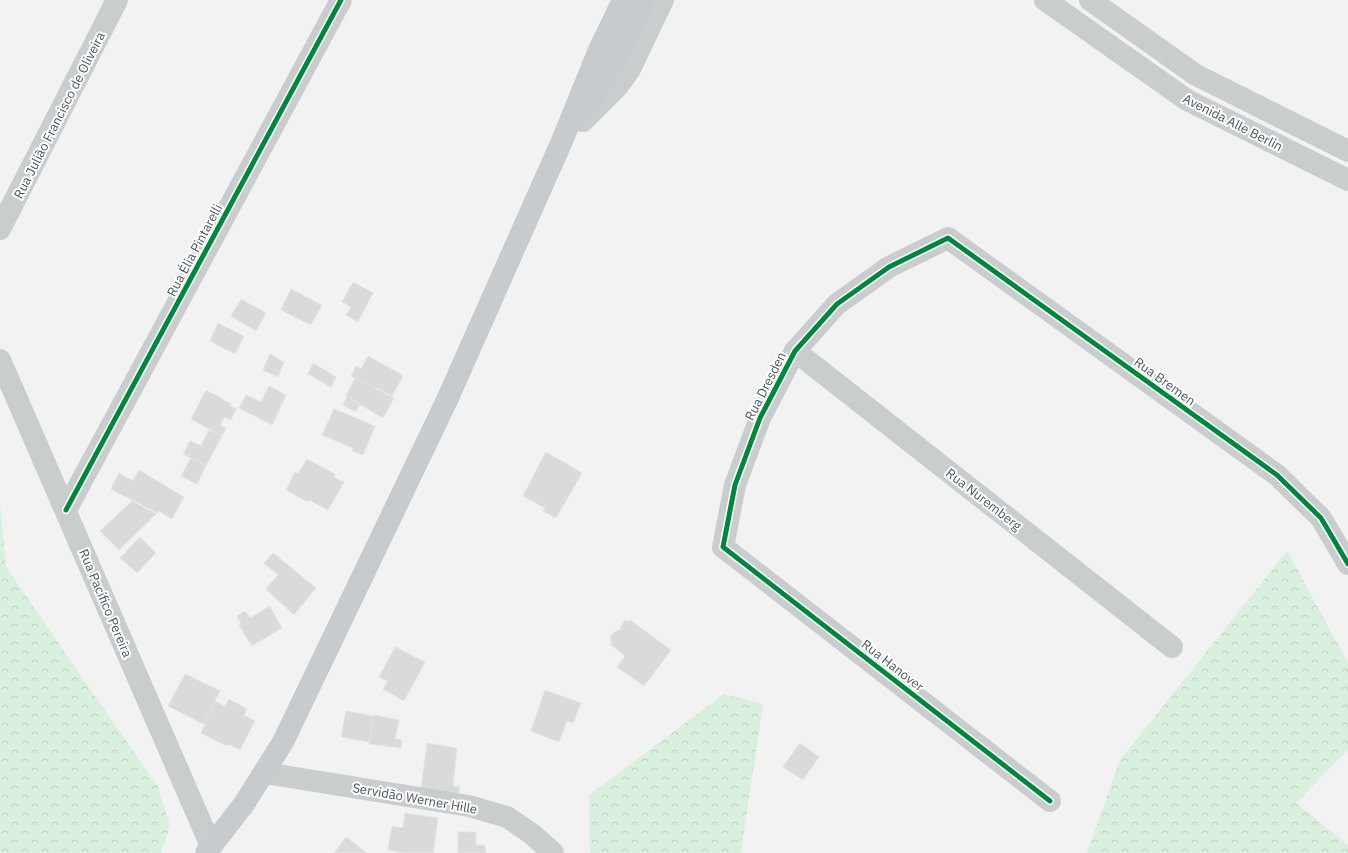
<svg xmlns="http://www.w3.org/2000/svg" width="1348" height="853" viewBox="0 0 1348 853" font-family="'IBM Plex Sans',sans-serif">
	<defs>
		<pattern id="forest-crowns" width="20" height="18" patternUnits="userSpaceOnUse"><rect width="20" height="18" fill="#d9f0df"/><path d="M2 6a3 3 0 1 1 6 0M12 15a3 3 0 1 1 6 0" fill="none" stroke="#bcd0c2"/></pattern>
	</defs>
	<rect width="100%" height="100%" fill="#f3f2f2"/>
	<g fill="url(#forest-crowns)">
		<path d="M0 503 6 567 158 787 170 826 161 853H0Z"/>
		<path d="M1287 551 1348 663V750L1296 803 1348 845V853H1087L1120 760Z"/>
		<path d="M724 694 763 704 741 853H590L589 795Z"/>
	</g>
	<g fill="#d9dadb" stroke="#e4e4e5">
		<path d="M353 282 373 293 358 322 346 315 351 307 342 302Z"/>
		<path d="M291 289 322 305 311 325 281 310Z"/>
		<path d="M241 299 266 313 256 331 231 316Z"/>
		<path d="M218 323 244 336 235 354 210 341Z"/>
		<path d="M270 354 284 362 278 377 263 370Z"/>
		<path d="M368 356 402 375V378L392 396 377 388 376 390 351 376 356 366 361 369Z"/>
		<path d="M313 363 336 377 331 387 308 374Z"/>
		<path d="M355 378 394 398 383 418 346 396Z"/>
		<path d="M269 386 286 395 272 425 239 408 246 395 261 402Z"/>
		<path d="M206 390 231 404 230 406 236 409 231 420 224 417 220 425 226 428 222 436 191 419Z"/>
		<path d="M347 397 360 405 355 412 343 405Z"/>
		<path d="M334 409 375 426 363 455 352 451 353 448 322 435Z"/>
		<path d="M209 430 222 436 206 466 183 454 190 441 201 446Z"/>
		<path d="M546 452 582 473 556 518 543 511 545 508 523 496Z"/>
		<path d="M191 458 206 466 197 484 181 476Z"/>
		<path d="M307 459 335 474 334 477 344 482 328 510 309 500 308 502 286 490 295 472 298 474Z"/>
		<path d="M139 470 184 497 172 519 159 511 157 513 111 489 119 473 133 481Z"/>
		<path d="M132 501 156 514 119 550 100 531Z"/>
		<path d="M140 537 156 553 137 573 120 558Z"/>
		<path d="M273 553 316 588 294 615 266 589 278 575 264 563Z"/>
		<path d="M270 606 282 628 252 646 239 625 241 623 237 616 245 611 250 618Z"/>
		<path d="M625 620 629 622 630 620 671 650 644 686 617 667 625 656 612 646 610 637 614 632 619 630Z"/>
		<path d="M395 647 425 662 404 701 383 689 388 681 379 677Z"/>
		<path d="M185 674 220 691 203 724 168 706Z"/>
		<path d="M545 690 581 703 573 723 567 721 559 742 531 731Z"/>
		<path d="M229 699 247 709 244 715 255 721 240 750 228 744 227 746 201 733 205 725 203 724 215 701 225 706Z"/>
		<path d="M346 711 374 716 369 742 341 737Z"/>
		<path d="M374 715 399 720 395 739 402 740 401 748 369 744Z"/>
		<path d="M427 743 457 748 453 786 460 787 457 802 420 796Z"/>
		<path d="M800 743 819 757 803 780 783 767Z"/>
		<path d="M405 813 438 818 433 853H404L388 850 392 826 403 828Z"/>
		<path d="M458 832H476V845H484L486 853H458Z"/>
		<path d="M346 837 367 853H334Z"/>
	</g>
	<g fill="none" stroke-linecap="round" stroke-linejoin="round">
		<g stroke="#cacdce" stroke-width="22">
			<path d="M1045 0 1187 100 1348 180"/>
			<path d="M1090 0 1196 75 1348 151"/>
			<path d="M583 121 618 86 630 69 663 0"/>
			<path d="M0 229 117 0"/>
			<path d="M795 351 1172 647"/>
			<path d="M0 360 211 846"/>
			<path d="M66 510 341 0"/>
			<path d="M265 773 469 806 507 817 532 834 553 853"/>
			<path d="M1050 801 723 547 735 485 760 418 795 351 837 304 889 267 948 238 1277 475 1321 518 1348 564"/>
		</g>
		<g stroke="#c8cbce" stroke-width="22">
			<path d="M582 112 602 84 644 0"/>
			<path d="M206 853 244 804 283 742 447 400 562 141 599 50 623 0"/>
		</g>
		<defs>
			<g id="cycleway">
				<path d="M66 510 341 0"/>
				<path d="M1050 801 723 547 735 485 760 418 795 351 837 304 889 267 948 238 1277 475 1321 518 1348 564"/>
			</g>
		</defs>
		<use href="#cycleway" stroke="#fff" stroke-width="8"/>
		<use href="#cycleway" stroke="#00873e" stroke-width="5"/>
	</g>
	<g text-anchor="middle" stroke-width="4" stroke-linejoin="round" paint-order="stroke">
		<g font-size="13" fill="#4a565e" stroke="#fff">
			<text transform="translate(59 115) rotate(-63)" y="5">Rua Julião Francisco de Oliveira</text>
			<text transform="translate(1233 122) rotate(27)" y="5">Avenida Alle Berlin</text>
			<text transform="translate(194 250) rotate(-62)" y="5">Rua Élia Pintarelli</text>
			<text transform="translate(1165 381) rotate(36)" y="5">Rua Bremen</text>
			<text transform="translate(765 386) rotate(-63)" y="5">Rua Dresden</text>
			<text transform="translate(984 499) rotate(38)" y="5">Rua Nuremberg</text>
			<text transform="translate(106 603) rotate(67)" y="5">Rua Pacífico Pereira</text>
			<text transform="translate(893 665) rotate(38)" y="5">Rua Hanover</text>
			<text transform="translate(415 798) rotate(10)" y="5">Servidão Werner Hille</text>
		</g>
	</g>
</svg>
